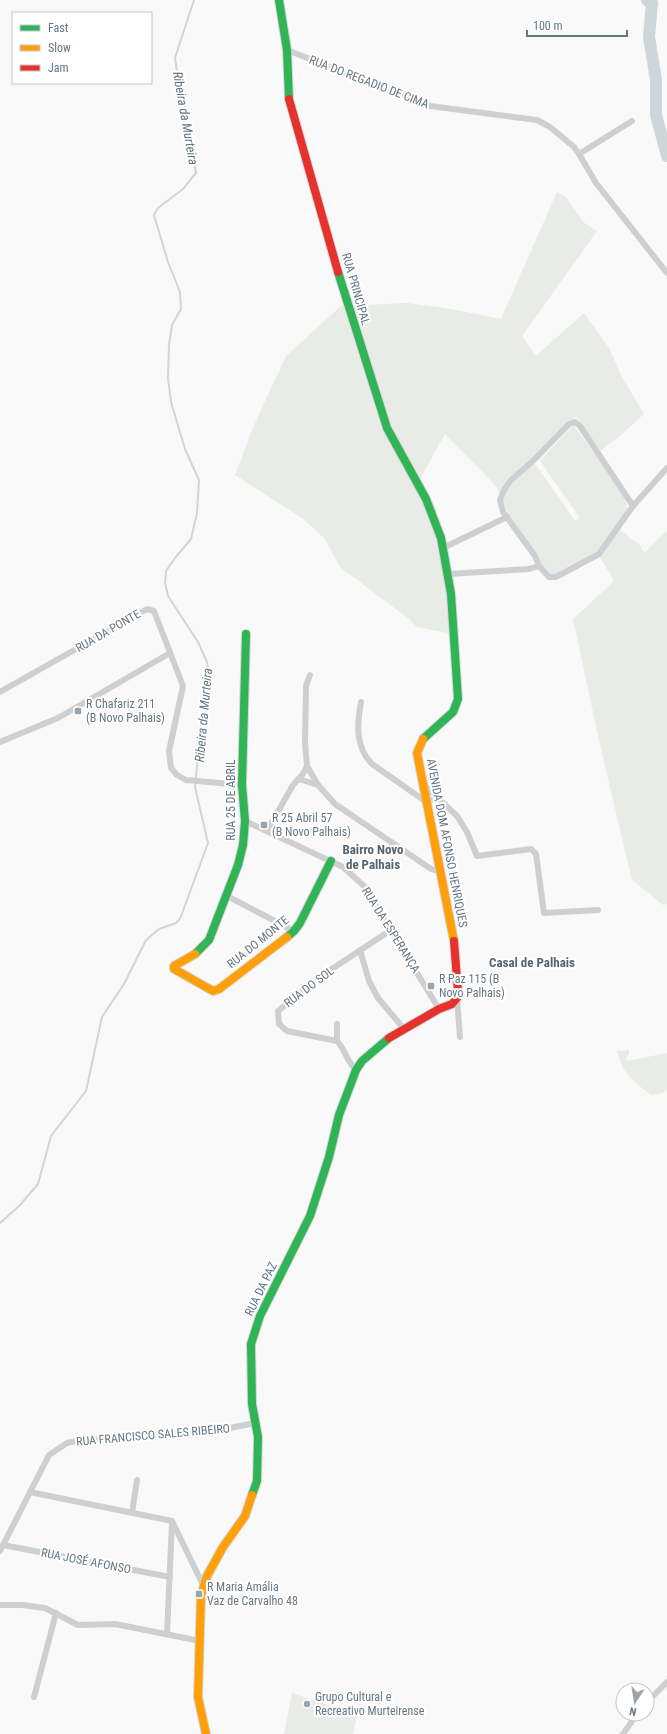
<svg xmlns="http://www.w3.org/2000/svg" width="667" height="1734" viewBox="0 0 667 1734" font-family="'Roboto Condensed',sans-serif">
	<rect width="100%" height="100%" fill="#f9f9f9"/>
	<g fill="#e8ebe6">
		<path d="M557 192 566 197 583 222 597 231 522 336 536 356 584 313 609 348 622 377 644 414 621 435 599 452 576 416 531 460 539 469 575 521 580 518 540 461 573 425C584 440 627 494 628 509 628 515 623 524 620 530L640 545 644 553 667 531V904L663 905 632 880 600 745 573 619 614 581 600 557 556 576 547 572 510 518 496 486 445 434 420 479C438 510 447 543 453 577 455 589 450 619 448 633L417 627 409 619 340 567 325 539 302 518 235 475 254 425 286 356 341 306 407 303 451 309 501 319Z"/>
		<path d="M629 1050V1055L626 1057 627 1061 667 1053V1089L663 1093 651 1095C632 1080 624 1076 617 1051Z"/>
		<path d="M292 1693 357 1715 353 1734H284Z"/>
	</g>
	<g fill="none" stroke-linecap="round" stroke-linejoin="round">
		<path stroke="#ced6d9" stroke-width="2" d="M0 1223 20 1205 38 1184 51 1136 86 1091 102 1017 124 984 146 940 159 929 176 923 180 919 208 843 195 787 198 756 205 716 209 676 207 662 198 642 168 596 165 583 166 571 175 558 191 539 197 513 199 480 185 449 171 402 168 378 169 345 172 325 181 309 180 292 168 262 154 215 158 208 183 189 196 173 180 93 175 58 194 0"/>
		<path stroke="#ced6d9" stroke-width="12" d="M647 0 652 3 649 37 656 80V115L667 156"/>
		<defs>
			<g id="fast">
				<path d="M279 0 287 50 289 99"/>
				<path d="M338 272 387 428 426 499 441 538 451 594 458 699 453 712 423 739"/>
				<path d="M287 937 294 931 300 923 331 861"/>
				<path d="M195 954 209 940 238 865 243 845 245 821 242 785 246 634"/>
				<path d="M252 1495 257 1481 258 1437 252 1404 251 1344 260 1316 310 1216 329 1157 339 1115 356 1070 362 1061 389 1038"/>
			</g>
			<g id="slow">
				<path d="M423 739 417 753 454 941"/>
				<path d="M195 954 174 966V969L213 991 219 989 287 937"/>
				<path d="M206 1734 198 1697 201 1596 207 1576 223 1547 245 1516 252 1495"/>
			</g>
			<g id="jam">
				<path d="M289 99 338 272"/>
				<path d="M389 1038 439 1009 452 1004 457 998 458 992 454 941"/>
			</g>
		</defs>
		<use href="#fast" stroke="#d5d6d7" stroke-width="10"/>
		<use href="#slow" stroke="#d5d6d7" stroke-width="10"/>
		<use href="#jam" stroke="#d5d6d7" stroke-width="10"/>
		<g stroke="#cecfd0" stroke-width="6">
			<path d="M287 50 430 106 537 120 550 127 574 147 579 154 596 183 667 273"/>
			<path d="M579 154 632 121"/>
			<path d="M443 548 507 517"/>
			<path d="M539 566 535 556 503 512 500 500 504 490 511 480 534 460 569 424 575 422 580 426 633 506"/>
			<path d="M448 574 529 569 539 566 549 577H556L599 554 633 506 667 468"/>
			<path d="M310 675 306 686 305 743 307 766 318 785 335 804 431 869 441 872"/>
			<path d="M0 692 147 609 154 611 183 686 169 751 171 768 177 775 186 780 242 785"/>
			<path d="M361 702C357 724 355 747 372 764L425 801 439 799"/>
			<path d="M0 742 58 718 170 653"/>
			<path d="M299 779 318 785"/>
			<path d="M424 785 457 816 467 832 477 856 531 849 536 854 544 913 598 910"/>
			<path d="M245 821 343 867 364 886 439 1009"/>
			<path d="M267 831 293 785 303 774 307 766"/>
			<path d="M227 896 294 931"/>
			<path d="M360 950 369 981 378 998 404 1029"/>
			<path d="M457 998 460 1037"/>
			<path d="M337 1024V1041"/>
			<path d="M356 1070C347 1062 345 1049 337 1041L287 1031 279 1024 278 1011 321 976 391 930"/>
			<path d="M30 1492 172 1521 204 1587"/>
			<path d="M132 1513 137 1480"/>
			<path d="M3 1545 170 1577"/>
			<path d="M0 1551 49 1455 67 1443 76 1441 225 1429 255 1423"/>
			<path d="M0 1605H22L45 1608 78 1625 115 1624 200 1641"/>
			<path d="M167 1634 172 1522"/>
			<path d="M34 1697 56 1613"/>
			<path d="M647 1702 667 1682"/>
			<path d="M623 1734 637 1714"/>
		</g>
		<use href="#fast" stroke="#30b455" stroke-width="8"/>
		<use href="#slow" stroke="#ff9f0a" stroke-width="8"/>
		<use href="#jam" stroke="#e5322d" stroke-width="8"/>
	</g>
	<g fill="#99a4ac" stroke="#fff" stroke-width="1.5">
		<rect x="74" y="707" width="8" height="8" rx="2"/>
		<rect x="260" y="821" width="8" height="8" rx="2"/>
		<rect x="427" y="982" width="8" height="8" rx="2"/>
		<rect x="195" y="1590" width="8" height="8" rx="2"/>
		<circle cx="307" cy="1704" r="4"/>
	</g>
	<g text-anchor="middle" stroke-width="4" stroke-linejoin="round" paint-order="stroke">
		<g font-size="12" fill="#657683" stroke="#fff">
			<text transform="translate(369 82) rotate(21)" y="4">RUA DO REGADIO DE CIMA</text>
			<text transform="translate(356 289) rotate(74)" y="4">RUA PRINCIPAL</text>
			<text transform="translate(108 631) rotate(-30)" y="4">RUA DA PONTE</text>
			<text transform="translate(231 800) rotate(-90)" y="4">RUA 25 DE ABRIL</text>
			<text transform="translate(447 843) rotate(79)" y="4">AVENIDA DOM AFONSO HENRIQUES</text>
			<text transform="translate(391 930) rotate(58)" y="4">RUA DA ESPERANÇA</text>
			<text transform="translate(258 942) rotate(-39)" y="4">RUA DO MONTE</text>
			<text transform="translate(309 987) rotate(-37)" y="4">RUA DO SOL</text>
			<text transform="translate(261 1289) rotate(-64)" y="4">RUA DA PAZ</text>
			<text transform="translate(153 1435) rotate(-5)" y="4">RUA FRANCISCO SALES RIBEIRO</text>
			<text transform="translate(86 1561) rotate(11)" y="4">RUA JOSÉ AFONSO</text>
		</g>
		<g font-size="12" fill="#657683" stroke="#fff" text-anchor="start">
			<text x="86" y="708">R Chafariz 211<tspan x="86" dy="14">(B Novo Palhais)</tspan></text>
			<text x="272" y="822">R 25 Abril 57<tspan x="272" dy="14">(B Novo Palhais)</tspan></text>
			<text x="439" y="983">R Paz 115 (B<tspan x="439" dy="14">Novo Palhais)</tspan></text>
			<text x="207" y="1591">R Maria Amália<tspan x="207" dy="14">Vaz de Carvalho 48</tspan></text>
			<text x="315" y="1701">Grupo Cultural e<tspan x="315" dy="14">Recreativo Murteirense</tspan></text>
		</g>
		<g font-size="13" font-style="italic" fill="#60757c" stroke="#fff">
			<text transform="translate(186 118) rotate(80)" y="5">Ribeira da Murteira</text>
			<text transform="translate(203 715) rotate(-85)" y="5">Ribeira da Murteira</text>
		</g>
		<g font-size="13" font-weight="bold" fill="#57646e" stroke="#fff">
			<text x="373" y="854">Bairro Novo<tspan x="373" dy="15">de Palhais</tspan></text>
			<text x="532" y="967">Casal de Palhais</text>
		</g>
	</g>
	<rect x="12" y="12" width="140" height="72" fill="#ffffff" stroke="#c1c8cd"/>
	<rect x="20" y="25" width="20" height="6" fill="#30b455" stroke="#c1c8cd"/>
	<text x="48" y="32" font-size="12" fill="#657683">Fast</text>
	<rect x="20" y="45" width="20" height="6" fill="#ff9f0a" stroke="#c1c8cd"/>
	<text x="48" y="52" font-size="12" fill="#657683">Slow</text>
	<rect x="20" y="65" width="20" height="6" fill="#e5322d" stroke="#c1c8cd"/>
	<text x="48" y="72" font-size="12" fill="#657683">Jam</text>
	<g transform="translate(635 1702) rotate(192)"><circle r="19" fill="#ffffff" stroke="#c1c8cd"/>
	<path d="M0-3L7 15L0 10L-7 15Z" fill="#99a4ac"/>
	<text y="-6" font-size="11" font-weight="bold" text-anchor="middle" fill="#657683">N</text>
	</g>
	<path d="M527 30v6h100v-6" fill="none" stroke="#657683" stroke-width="2"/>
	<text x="533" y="30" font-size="12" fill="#657683" stroke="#ffffff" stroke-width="3" paint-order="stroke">100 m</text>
</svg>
